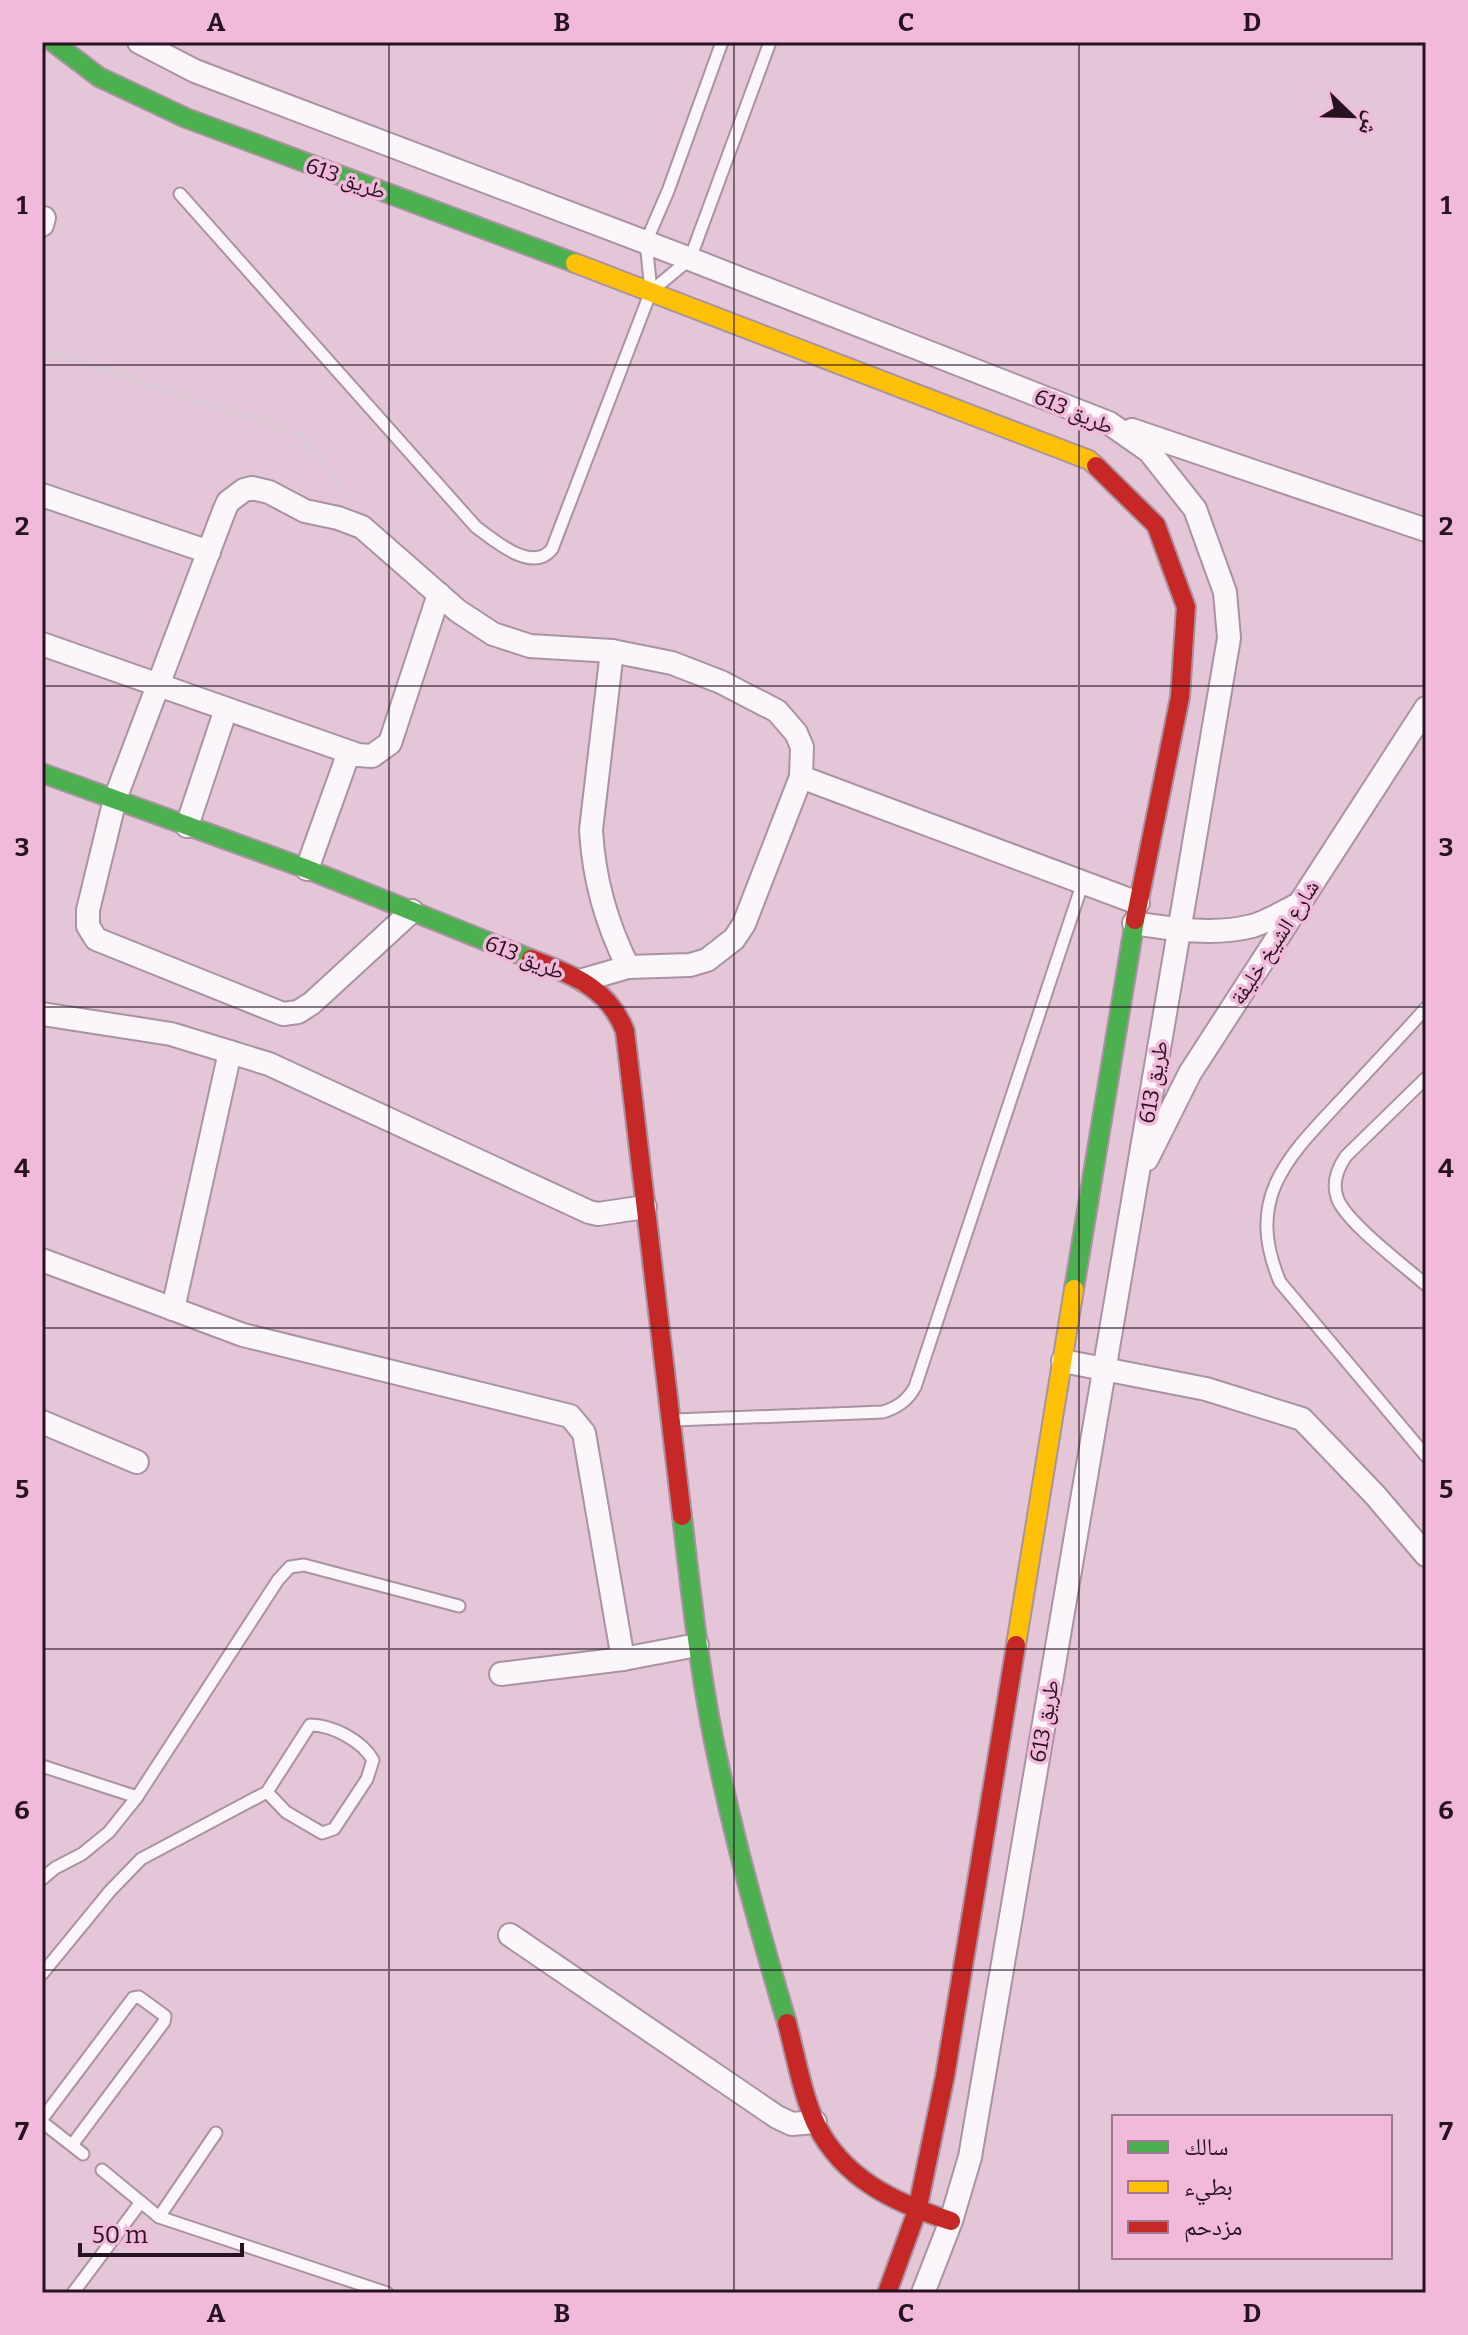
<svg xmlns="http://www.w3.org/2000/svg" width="1468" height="2335" viewBox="0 0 1468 2335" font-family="Bitter,'Noto Naskh Arabic',serif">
	<rect width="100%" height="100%" fill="#e4c6d8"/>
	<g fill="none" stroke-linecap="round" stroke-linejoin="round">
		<defs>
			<g id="lane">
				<path d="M180 194 476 527C494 540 532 574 552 549L651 291 646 242 668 191 722 42"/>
				<path d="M655 288 690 259 770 42"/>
				<path d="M1426 1008C1398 1039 1370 1069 1342 1099 1288 1157 1244 1197 1280 1282L1426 1456"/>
				<path d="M1426 1078 1346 1156C1337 1169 1332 1182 1337 1197 1343 1220 1406 1267 1426 1285"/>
				<path d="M674 1420 883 1412C898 1407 907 1401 915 1387L1083 882"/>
				<path d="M42 1766 137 1797"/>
				<path d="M42 1879 55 1868 82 1854 109 1832 137 1797 278 1580 290 1567 304 1565 459 1606"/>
				<path d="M42 1974 110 1891 141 1859 267 1792 310 1725C333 1725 362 1741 373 1760L367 1779 334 1829 322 1833 286 1812 267 1792"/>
				<path d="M42 2119 133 1998 139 1997 165 2016 164 2022 72 2145"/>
				<path d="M42 2122 83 2154"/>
				<path d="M102 2170 159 2217 216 2133"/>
				<path d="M159 2217 387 2293"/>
				<path d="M73 2293 141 2202"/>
			</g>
			<g id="street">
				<path d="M139 42 195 71 690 259 1109 423 1149 451 1195 509 1225 592 1229 638 970 2157 951 2221 923 2293"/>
				<path d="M42 225 44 218"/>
				<path d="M1132 430 1426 530"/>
				<path d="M42 495 209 552"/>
				<path d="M42 644 358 755 372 756 390 743 439 594"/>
				<path d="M612 651 591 830C594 880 606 922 628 967"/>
				<path d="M801 777 1138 903"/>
				<path d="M187 826 226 709"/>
				<path d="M307 869 349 752"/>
				<path d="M412 911 312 1003 298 1012 283 1014 96 939 88 926V910L115 799 224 511 228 502 244 490 252 488 269 492 305 511 338 518 362 527 458 611 493 634 530 646 612 651 672 663 721 682 777 711 796 733 802 747 801 777 744 924 734 939 707 960 690 965 628 967 583 980"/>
				<path d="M1134 923C1172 929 1214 936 1252 926 1267 922 1283 912 1297 905"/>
				<path d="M42 1014 171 1034 269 1064 589 1212 598 1214 645 1207"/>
				<path d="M1147 1159 1190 1073 1426 708"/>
				<path d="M42 1260 243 1335 570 1416 584 1433 623 1659"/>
				<path d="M173 1309 230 1052"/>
				<path d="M1063 1361 1206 1389 1302 1419 1375 1495 1426 1555"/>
				<path d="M42 1422 137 1462"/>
				<path d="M501 1674 623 1659 697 1645"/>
				<path d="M510 1935 777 2117 792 2124 815 2122"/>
			</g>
			<g id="fast">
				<path d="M53 42 99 77 186 118 575 263"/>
				<path d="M42 773 307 869 531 959"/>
				<path d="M1074 1289 1135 920"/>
				<path d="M682 1516C692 1601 701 1686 720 1770 738 1855 762 1939 787 2023"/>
			</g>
			<g id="slow">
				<path d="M575 263 1089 460 1096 466"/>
				<path d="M1016 1645 1074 1289"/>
			</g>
			<g id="jam">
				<path d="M1096 466 1156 525 1186 607 1180 697 1135 920"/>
				<path d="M531 959C572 975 608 987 625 1031L682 1516"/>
				<path d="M787 2023C795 2053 803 2097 816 2124 843 2179 895 2203 951 2221"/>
				<path d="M887 2293 917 2211 945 2076 1016 1645"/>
			</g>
		</defs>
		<use href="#lane" stroke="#aa93a1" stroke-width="15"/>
		<use href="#street" stroke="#aa93a1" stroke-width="26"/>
		<use href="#fast" stroke="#aa93a1" stroke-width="22"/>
		<use href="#slow" stroke="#aa93a1" stroke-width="22"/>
		<use href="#jam" stroke="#aa93a1" stroke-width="22"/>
		<path stroke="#d6cdd2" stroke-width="4" stroke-dasharray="4 4" stroke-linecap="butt" d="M42 349 301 434 349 499"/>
		<use href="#lane" stroke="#fbf6f9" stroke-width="11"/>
		<use href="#street" stroke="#fbf6f9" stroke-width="22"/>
		<use href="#fast" stroke="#4caf50" stroke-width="18"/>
		<use href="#slow" stroke="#ffc107" stroke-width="18"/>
		<use href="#jam" stroke="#c62828" stroke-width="18"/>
	</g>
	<path fill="none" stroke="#271320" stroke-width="2" stroke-opacity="0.55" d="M389 42V2293M734 42V2293M1079 42V2293M42 365H1426M42 686H1426M42 1007H1426M42 1328H1426M42 1649H1426M42 1970H1426"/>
	<g text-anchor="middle" stroke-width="7" stroke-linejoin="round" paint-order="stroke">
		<g font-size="22" fill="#271320" stroke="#f1b9da">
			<text transform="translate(346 178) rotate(20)" y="8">طريق 613</text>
			<text transform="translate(1074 411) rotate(23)" y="8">طريق 613</text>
			<text transform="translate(1274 942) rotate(-57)" y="8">شارع الشيخ خليفة</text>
			<text transform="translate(525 957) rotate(22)" y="8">طريق 613</text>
			<text transform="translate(1153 1082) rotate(-80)" y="8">طريق 613</text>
			<text transform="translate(1044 1721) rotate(-80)" y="8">طريق 613</text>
		</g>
	</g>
	<rect width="1468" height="2335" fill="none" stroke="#f1b9da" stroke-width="88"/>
	<rect x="1112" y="2115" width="280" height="144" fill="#f1b9da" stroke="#a07790" stroke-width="2"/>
	<rect x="1128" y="2141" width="40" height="12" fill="#4caf50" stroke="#a07790" stroke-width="2"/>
	<text x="1184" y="2155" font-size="24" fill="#271320">سالك</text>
	<rect x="1128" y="2181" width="40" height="12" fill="#ffc107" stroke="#a07790" stroke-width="2"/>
	<text x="1184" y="2195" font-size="24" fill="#271320">بطيء</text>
	<rect x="1128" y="2221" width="40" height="12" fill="#c62828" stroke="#a07790" stroke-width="2"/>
	<text x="1184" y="2235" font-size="24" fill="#271320">مزدحم</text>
	<g transform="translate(1352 116) rotate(113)" stroke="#f1b9da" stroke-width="6" paint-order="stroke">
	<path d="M0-6L14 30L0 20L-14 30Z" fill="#271320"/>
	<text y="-12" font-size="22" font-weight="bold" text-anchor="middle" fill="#271320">ش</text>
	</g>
	<path d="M80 2243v12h162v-12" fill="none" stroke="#271320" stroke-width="4"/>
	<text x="92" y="2243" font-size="24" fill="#271320" stroke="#f1b9da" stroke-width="6" paint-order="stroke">50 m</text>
	<rect x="44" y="44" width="1380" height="2247" fill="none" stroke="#271320" stroke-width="3"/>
	<g font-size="26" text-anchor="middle" font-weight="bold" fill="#271320">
		<text x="216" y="31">A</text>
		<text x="562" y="31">B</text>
		<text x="906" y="31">C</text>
		<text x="1252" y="31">D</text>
		<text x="22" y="214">1</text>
		<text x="1446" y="214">1</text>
		<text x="22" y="535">2</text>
		<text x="1446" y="535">2</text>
		<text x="22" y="856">3</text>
		<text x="1446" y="856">3</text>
		<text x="22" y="1177">4</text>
		<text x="1446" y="1177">4</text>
		<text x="22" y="1498">5</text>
		<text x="1446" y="1498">5</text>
		<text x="22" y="1819">6</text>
		<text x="1446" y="1819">6</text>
		<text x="22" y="2140">7</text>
		<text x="1446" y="2140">7</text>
		<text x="216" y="2322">A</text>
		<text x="562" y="2322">B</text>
		<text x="906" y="2322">C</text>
		<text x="1252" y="2322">D</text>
	</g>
</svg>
